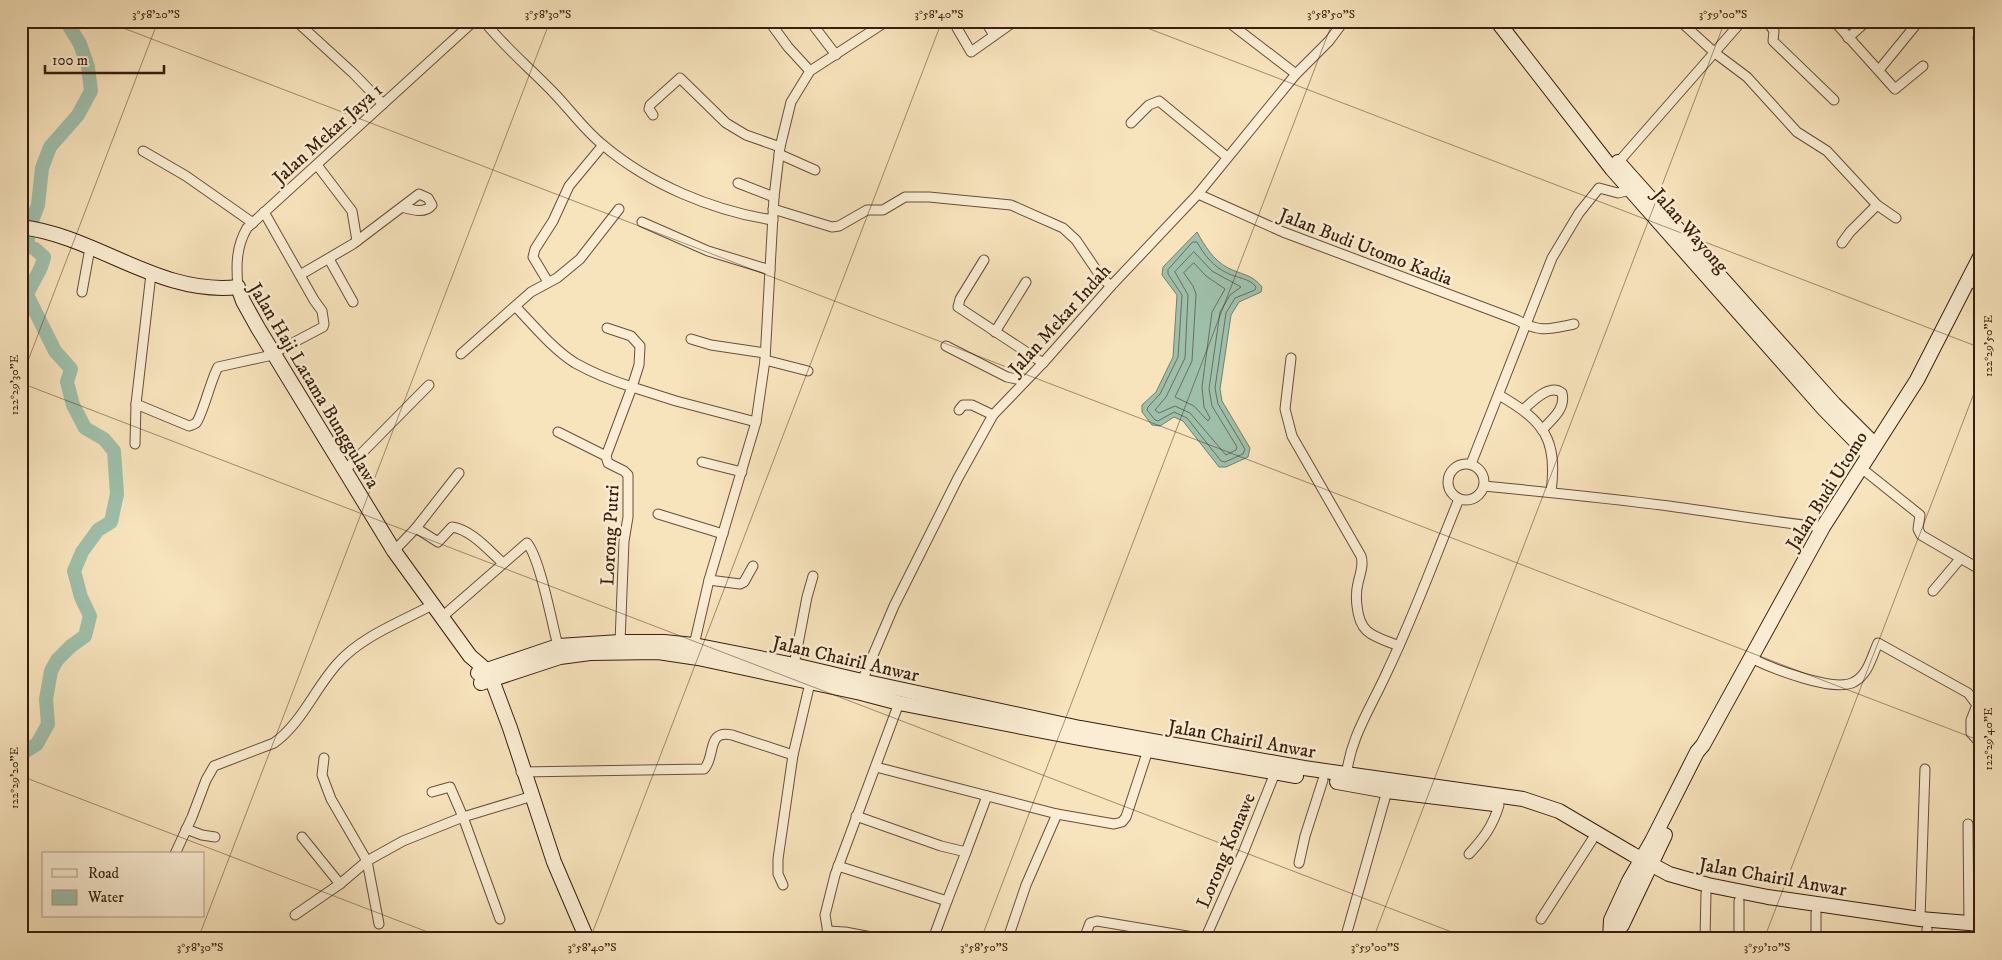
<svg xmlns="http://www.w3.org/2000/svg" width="2002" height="960" viewBox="0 0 2002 960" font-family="'IM FELL DW Pica',serif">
	<rect width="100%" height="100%" fill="#f7e3bc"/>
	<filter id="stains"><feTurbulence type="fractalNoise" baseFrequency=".004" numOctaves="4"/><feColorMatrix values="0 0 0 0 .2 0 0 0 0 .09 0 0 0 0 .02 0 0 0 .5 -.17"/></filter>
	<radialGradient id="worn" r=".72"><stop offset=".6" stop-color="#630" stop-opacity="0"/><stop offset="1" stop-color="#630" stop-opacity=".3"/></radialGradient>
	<path fill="#9ebfaa" stroke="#757f6b" d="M1197 232C1205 246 1213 260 1228 268 1242 275 1252 274 1262 287L1261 292 1239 302 1231 315 1220 389 1222 401 1250 448 1248 457 1226 467H1219L1183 421 1174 417 1160 426 1152 425 1142 412V405L1156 392 1173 357 1177 295 1162 275 1163 267Z"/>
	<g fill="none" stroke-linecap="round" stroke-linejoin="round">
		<g stroke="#6b6e5c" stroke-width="1">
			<path d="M1193 242H1197C1204 255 1214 267 1227 273 1236 278 1250 278 1256 287L1255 290 1235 298 1226 313 1215 388 1218 404 1245 449 1243 454 1225 462 1221 461 1187 418 1174 412 1158 421 1155 420 1147 410 1148 407 1160 394 1178 357 1182 295 1168 274V270Z"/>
			<path d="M1194 252 1212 271 1241 287 1230 295 1220 312 1209 389 1212 406 1237 447 1236 450 1226 455 1190 413 1175 406 1159 413 1155 410 1166 397 1185 358 1188 295 1175 272Z"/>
			<path d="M1194 263 1206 276 1225 289 1212 312 1202 387 1204 407 1210 418 1208 421 1194 406 1175 397 1192 361 1196 294 1193 286 1184 273Z"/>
		</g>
		<path stroke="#9ebfaa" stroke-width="14" d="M21 754 37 744 48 724 46 699 51 671 57 660 71 646 85 636 90 616 81 597 74 571 82 552 98 530 111 522 117 494 114 451 104 439 85 428 73 405 67 382 71 369 55 351 27 295C32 281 42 271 44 257L35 249 27 246 29 229 38 205 42 168 50 147 78 115 91 91 88 67 80 44 66 21"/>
		<defs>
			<g id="street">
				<path d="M296 21 354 74 383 104"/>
				<path d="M484 21C504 47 529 67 551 90 569 108 583 129 603 145 649 184 713 211 773 220"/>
				<path d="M769 21 788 47 810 71"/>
				<path d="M810 21 836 55"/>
				<path d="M985 21 994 35"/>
				<path d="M1227 21 1296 74"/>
				<path d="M1680 21 1715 53 1747 77 1797 132 1827 151 1877 205 1896 218"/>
				<path d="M1767 21 1774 31 1773 41 1834 100"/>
				<path d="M1834 21 1895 89 1923 66"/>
				<path d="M957 28 971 52 1012 23"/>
				<path d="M1848 38 1867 21"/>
				<path d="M1978 38H1981"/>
				<path d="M1879 70 1919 21"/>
				<path d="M653 115 649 109 650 105 680 78 726 123 746 135 780 147"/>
				<path d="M1131 123 1149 105 1159 101 1227 157"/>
				<path d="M143 151 186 176 253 223"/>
				<path d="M779 154 815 170"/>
				<path d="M317 165 352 211 357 241"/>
				<path d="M1615 166 1742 21"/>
				<path d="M738 183 774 197"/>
				<path d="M1198 194 1283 232 1517 320C1540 333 1549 329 1574 324"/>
				<path d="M773 209 832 227 839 226 867 210H883L905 197H929L1011 205 1063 228 1076 240 1101 277 1111 286"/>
				<path d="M642 222 708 251 770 270"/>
				<path d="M1842 243 1850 232 1877 205"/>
				<path d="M329 259 353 302"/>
				<path d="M984 260 960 299 958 307 1043 363"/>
				<path d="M151 274 136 404 189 426C192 425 193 425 196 423 202 417 211 379 218 367L268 356 323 327 324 324 322 311 314 300 264 212"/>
				<path d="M300 275 353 244 419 194 428 198 432 205C425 214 412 210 402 207"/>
				<path d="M1969 281 1981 287"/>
				<path d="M548 282 533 257 535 249 553 221 569 186 603 145"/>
				<path d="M238 287C236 266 236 247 247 228L474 21"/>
				<path d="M82 292 90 248"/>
				<path d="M516 307C534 326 553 349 575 363 593 373 613 381 632 387L606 456 608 463 624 471 628 475V517L624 541 620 642"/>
				<path d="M607 328 631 336 640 346 639 365 632 387 676 401 756 422"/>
				<path d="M995 332 1026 282"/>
				<path d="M691 339 711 345 765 353"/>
				<path d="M946 346 1007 377 1025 381"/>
				<path d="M461 354 531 292 557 278 580 259 619 209"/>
				<path d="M1291 358 1285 409 1292 436 1361 556C1364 565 1360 574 1358 583 1356 591 1356 598 1357 606 1360 636 1375 636 1399 646"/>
				<path d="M765 360 808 371"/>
				<path d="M1499 395C1544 421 1558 439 1551 492"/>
				<path d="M1524 409C1533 401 1550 383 1562 393 1566 409 1552 419 1542 430"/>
				<path d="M959 410 963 405H972L993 415"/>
				<path d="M558 432 606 456"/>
				<path d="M135 444 136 404"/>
				<path d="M702 462 742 472"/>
				<circle cx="1466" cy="482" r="18"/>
				<path d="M1471 464 1552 258 1579 213 1599 188 1618 193 1631 190"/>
				<path d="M1860 467 1920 515 1918 529 1921 535 1981 570"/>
				<path d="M346 469 429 385"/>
				<path d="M1484 486C1546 492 1608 498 1669 506 1721 513 1771 522 1823 527"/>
				<path d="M658 514 723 534"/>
				<path d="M416 528 459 473"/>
				<path d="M394 551 416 528 438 542 452 527C472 530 488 550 503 563"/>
				<path d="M709 580 740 584 744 582 753 566"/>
				<path d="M1933 591 1960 559"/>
				<path d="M442 617 527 543C540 558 552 624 558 646"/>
				<path d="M694 645 709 580 756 422 765 360 774 197 780 147 791 102 810 71 887 21"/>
				<path d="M1751 658C1771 668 1834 693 1854 682 1868 675 1872 656 1878 643L1968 693 1977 705 1971 720V733L1981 744"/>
				<path d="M794 665 807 597 813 576"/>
				<path d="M862 681 894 606 958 478 993 415 1043 363 1111 286 1198 194 1296 74 1329 41 1344 21"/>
				<path d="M324 758 322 775 331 799 367 861 379 924"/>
				<path d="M876 767 1057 814 1114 824 1122 822 1126 817 1148 750"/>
				<path d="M521 772 704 769C716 757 706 729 732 735L793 755 810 683"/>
				<path d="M1346 778C1350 737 1371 708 1387 672 1414 616 1435 557 1459 499"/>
				<path d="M432 792 450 787 463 817 500 919"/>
				<path d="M856 816 941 846 966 852 947 901"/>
				<path d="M1968 824 1969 924"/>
				<path d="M186 829 202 835 215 837"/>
				<path d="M302 837 340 884"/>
				<path d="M966 852 987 796"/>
				<path d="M175 854 192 817 206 780 214 766 274 743C302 723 315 688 338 663 362 636 401 622 432 605"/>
				<path d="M1469 854C1483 839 1493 826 1499 805"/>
				<path d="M1299 863 1305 836 1323 780"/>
				<path d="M838 866 947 901 933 939"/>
				<path d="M783 885 778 874V859L793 755"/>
				<path d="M1816 913V939"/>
				<path d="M295 915 340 884 367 861 403 841 463 817 526 798"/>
				<path d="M1541 919 1592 840"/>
				<path d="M1920 919 1925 769"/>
				<path d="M827 931 845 932 882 939"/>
				<path d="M1008 938 1026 885 1057 814"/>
				<path d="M829 939 825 915 835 875 899 703"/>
				<path d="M1084 939 1090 923 1097 921 1205 939"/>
				<path d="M1205 939 1243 853 1275 773"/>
				<path d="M1345 939 1387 791"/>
				<path d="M1705 939 1706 893"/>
				<path d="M1739 939V901"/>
				<path d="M1927 939V929"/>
				<path d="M1980 939V933"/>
			</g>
			<g id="secondary">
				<path d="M1497 21 1612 169 1824 409 1869 455"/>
				<path d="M1618 162 1834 404 1875 445"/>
				<path d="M21 227C97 236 159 296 238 287L243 301 258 328 394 551 470 656 485 669 492 680 510 728 554 862 587 939"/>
				<path d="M478 673 558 646 620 642H664L694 645 794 665 862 681 1080 728 1304 768 1523 799 1559 811 1632 854 1669 874 1708 885 1768 897 1920 919 1981 924"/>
				<path d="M481 683 560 657 590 653 658 652 698 658 861 693 899 703 1079 738 1296 776"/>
				<path d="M1337 782 1387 791 1494 804"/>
				<path d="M1610 939 1611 920 1629 881 1652 841 1697 752 1703 745 1823 527 1917 380 1981 255"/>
				<path d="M1611 939 1622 925 1665 835"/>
			</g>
		</defs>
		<use href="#street" stroke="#684f39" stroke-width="11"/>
		<use href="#secondary" stroke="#381e0d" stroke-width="16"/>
		<use href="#street" stroke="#faedd3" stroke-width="9"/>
		<use href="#secondary" stroke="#faedd3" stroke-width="14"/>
	</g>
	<path fill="none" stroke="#381e0d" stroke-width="1" stroke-opacity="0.45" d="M105 21 1981 741M1129 21 1981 348M21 379 158 21M21 383 1470 939M21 776 446 939M198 939 550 21M590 939 942 21M981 939 1333 21M1373 939 1725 21M1764 939 1981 375"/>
	<g text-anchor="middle" stroke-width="5" stroke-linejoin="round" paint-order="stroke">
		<g font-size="19" fill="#381e0d" stroke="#faedd3">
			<text transform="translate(327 133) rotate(-42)" y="7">Jalan Mekar Jaya 1</text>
			<text transform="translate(1691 230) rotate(49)" y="7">Jalan Wayong</text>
			<text transform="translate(1366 246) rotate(21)" y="7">Jalan Budi Utomo Kadia</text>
			<text transform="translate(1059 319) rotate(-48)" y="7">Jalan Mekar Indah</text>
			<text transform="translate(315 385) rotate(59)" y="7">Jalan Haji Latama Bunggulawa</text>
			<text transform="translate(1826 490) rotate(-58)" y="7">Jalan Budi Utomo</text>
			<text transform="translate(609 535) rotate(-87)" y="7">Lorong Putri</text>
			<text transform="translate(846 658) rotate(13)" y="7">Jalan Chairil Anwar</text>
			<text transform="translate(1242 738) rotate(10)" y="7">Jalan Chairil Anwar</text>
			<text transform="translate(1225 850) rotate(-67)" y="7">Lorong Konawe</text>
			<text transform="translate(1773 876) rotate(10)" y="7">Jalan Chairil Anwar</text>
		</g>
	</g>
	<rect width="2002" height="960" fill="none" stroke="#f7e3bc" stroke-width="55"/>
	<rect x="42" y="852" width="162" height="65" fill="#faedd3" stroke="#ac9a84"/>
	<rect x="52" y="869" width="25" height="8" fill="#faedd3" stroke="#ac9a84"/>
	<text x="88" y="878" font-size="15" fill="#381e0d">Road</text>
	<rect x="52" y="890" width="25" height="15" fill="#9ebfaa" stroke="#ac9a84"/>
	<text x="88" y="902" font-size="15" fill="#381e0d">Water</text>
	<path d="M45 65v8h119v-8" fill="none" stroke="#381e0d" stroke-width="2.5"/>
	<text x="52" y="65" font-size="15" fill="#381e0d" stroke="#faedd3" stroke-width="4" paint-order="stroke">100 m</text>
	<rect x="28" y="28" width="1946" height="904" fill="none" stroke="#381e0d" stroke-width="2"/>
	<g font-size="12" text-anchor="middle" fill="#381e0d">
		<text x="156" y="18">3°58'20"S</text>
		<text x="548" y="18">3°58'30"S</text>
		<text x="939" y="18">3°58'40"S</text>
		<text x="1331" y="18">3°58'50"S</text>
		<text x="1723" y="18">3°59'00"S</text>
		<text transform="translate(1988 346) rotate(-90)" y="4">122°29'50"E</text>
		<text transform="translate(14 385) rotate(-90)" y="4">122°29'30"E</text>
		<text transform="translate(1988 739) rotate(-90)" y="4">122°29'40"E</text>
		<text transform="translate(14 778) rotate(-90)" y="4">122°29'20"E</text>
		<text x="200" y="951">3°58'30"S</text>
		<text x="592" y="951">3°58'40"S</text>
		<text x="984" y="951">3°58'50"S</text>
		<text x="1375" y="951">3°59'00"S</text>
		<text x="1767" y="951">3°59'10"S</text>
	</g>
	<rect width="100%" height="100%" filter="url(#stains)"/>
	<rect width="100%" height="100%" fill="url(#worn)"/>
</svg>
